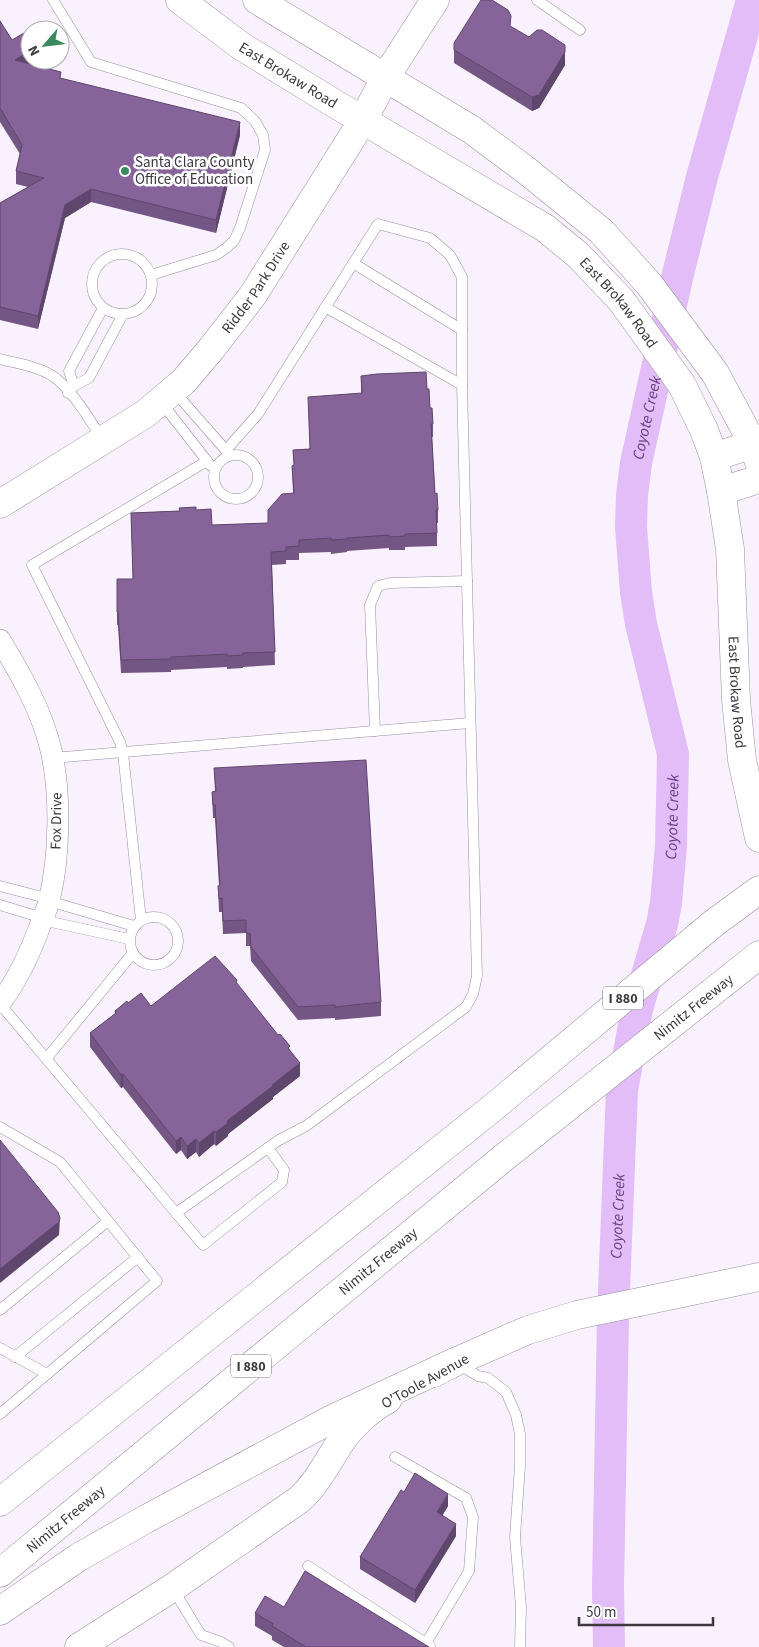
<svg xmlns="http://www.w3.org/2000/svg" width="759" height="1647" viewBox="0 0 759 1647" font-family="'Source Sans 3',sans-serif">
	<rect width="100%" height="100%" fill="#f9f2fe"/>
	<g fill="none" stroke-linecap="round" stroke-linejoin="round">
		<path stroke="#e2bdf8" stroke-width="32" id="s1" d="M609 1647 608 1587 613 1316 622 1090 637 1009 662 924 666 903 671 846 673 754 641 624 636 592 631 527 632 495 636 463 677 278 702 177 752 0"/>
		<defs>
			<g id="lane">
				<path d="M53 0 91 62 241 108 255 121 263 135 265 150 240 228 234 241 226 248 216 255 151 275"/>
				<path d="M537 0 580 30"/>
				<circle cx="122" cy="284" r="30"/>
				<path d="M353 263 462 330"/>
				<path d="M325 307 462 385"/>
				<path d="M0 359C19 364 43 367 58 380 75 395 90 420 102 439"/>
				<path d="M74 386 69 371 103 308"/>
				<path d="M173 390 230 455"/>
				<path d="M68 393 74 386 89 378 123 314"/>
				<path d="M161 402 211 466"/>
				<circle cx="236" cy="477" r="22"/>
				<path d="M375 731 370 605 378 586 390 583 467 581"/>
				<path d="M52 758 470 723"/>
				<path d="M0 886 50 899"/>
				<path d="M49 901 134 926"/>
				<path d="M0 905 43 918"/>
				<circle cx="154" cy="941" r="24"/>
				<path d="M42 920 129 939"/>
				<path d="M141 920 123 753 120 742 32 565 207 461"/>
				<path d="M0 1004 203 1245 282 1182 284 1170 268 1148"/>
				<path d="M46 1059 133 953"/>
				<path d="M0 1127 60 1162 157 1281 0 1414"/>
				<path d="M176 1213 279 1140 306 1126 466 1007 473 994 477 976 462 385V277L450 255 430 238 378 224 258 414 226 450"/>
				<path d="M0 1310 108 1221"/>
				<path d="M0 1348 47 1374"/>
				<path d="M15 1357 138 1257"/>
				<path d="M458 1364 478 1376 488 1378 506 1392 516 1415 520 1434V1466L515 1537 521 1607 520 1647"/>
				<path d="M395 1457 466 1498 473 1517 469 1571 426 1643"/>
				<path d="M308 1566 430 1646"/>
				<path d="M173 1589 201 1635 221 1642 229 1647"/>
			</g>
			<path id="street" d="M0 640C20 673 42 711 51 750 61 794 60 856 49 901 47 909 43 918 40 926 30 953 18 980 0 1003"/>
			<g id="secondary">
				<path id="s2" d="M0 504 145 414 184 381 212 348 253 295 363 120 385 78 435 0"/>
				<path d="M434 1373 455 1362 528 1330 577 1315 759 1277"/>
				<path d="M79 1647 172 1588 300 1499C317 1483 327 1463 340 1443 351 1426 370 1409 388 1399"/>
			</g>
			<g id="primary">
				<path id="s3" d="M180 0 241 46 332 102 545 228 578 255 621 300 682 385 704 430 714 457 721 491 730 549 736 700 742 760 759 838"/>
				<path d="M257 0 472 130 527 171 601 231 649 284 715 373 753 444 759 462"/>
			</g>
			<g id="highway">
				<path d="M714 457 759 442"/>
				<path d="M721 491 759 479"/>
				<path d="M0 1502 490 1110 714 923 759 890"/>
				<path id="s4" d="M0 1573 502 1159 759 955"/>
				<path d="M0 1611 79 1557 146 1519 330 1420 455 1362"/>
			</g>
		</defs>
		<use href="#lane" stroke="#988f9e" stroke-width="11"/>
		<use href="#street" stroke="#988f9e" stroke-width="22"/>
		<use href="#secondary" stroke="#988f9e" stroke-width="29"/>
		<use href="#primary" stroke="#988f9e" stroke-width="29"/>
		<use href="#highway" stroke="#988f9e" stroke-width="29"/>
		<use href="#lane" stroke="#fff" stroke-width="10"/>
		<use href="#street" stroke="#fff" stroke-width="21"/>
		<use href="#secondary" stroke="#fff" stroke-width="28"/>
		<use href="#primary" stroke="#fff" stroke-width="28"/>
		<use href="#highway" stroke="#fff" stroke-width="28"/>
	</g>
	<g fill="#735684">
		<path d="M0 21 12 40 30 64 61 78 240 135 216 233 91 202 65 218 38 329 0 320V203L28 187 16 184V171L20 154 0 122Z"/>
		<path d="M511 27 565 65 539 108 532 111 454 63V50Z"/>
		<path d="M361 376 427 389 433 424V437H432L435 494 438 510V523H437V546L405 547V550H389V548L347 551V552L331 554V552L299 553V560H286V564L272 565 275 665 243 667V668L227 669V667L171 670V672L121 673 118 625H117V579H133L131 513 196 510 212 525 268 523 293 493 292 466 294 465 293 450 309 449 361 393Z"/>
		<path d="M214 768 381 1002V1016L335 1020V1018L298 1020 251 961 250 946H246V933L223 934 222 912H219L218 886H219L215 818H213L212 792 215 791Z"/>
		<path d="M237 984 290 1050 300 1076 273 1097V1099L228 1134V1136L216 1146 214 1144 199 1157 196 1152 187 1159 181 1150 176 1154 123 1087 121 1088 90 1047V1033L115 1014V1011L128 1003 151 1006Z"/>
		<path d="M404 1492 448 1506 442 1516 456 1536 415 1603 360 1569V1557Z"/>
		<path d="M284 1607 429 1647H284L272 1640V1636L255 1626V1613Z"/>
	</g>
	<g fill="#5e466c">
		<path d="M565 45V65L539 108 532 111V97Z"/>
		<path d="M30 51V60H36L15 74V60Z"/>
		<path d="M240 122V135L216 233V220Z"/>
		<path d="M91 189V202L65 218 38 329V316L65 205Z"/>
		<path d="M300 1063V1076L273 1097V1099L228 1134V1136L216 1146V1132L227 1121Z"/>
		<path d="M123 1074V1087L121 1088V1075Z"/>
		<path d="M214 1131V1144L199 1157V1143Z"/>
		<path d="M181 1137V1150L176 1154V1141Z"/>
		<path d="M196 1139V1152L187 1159V1146Z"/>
		<path d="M60 1218 59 1235 0 1283V1269Z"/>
		<path d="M448 1494V1506L437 1524V1512Z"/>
		<path d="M456 1524V1536L415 1603V1590Z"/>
	</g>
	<g fill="#86649a" stroke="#5e466c">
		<path d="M481 0H492L508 10 511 16 510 26 529 37 537 30H542L565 45V52L539 95 532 97 454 50V43Z"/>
		<path d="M0 21 12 40 36 26 38 30H30V51L15 60 61 72 60 78 240 122 216 220 91 189 65 205 38 316 0 307V203L44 178 16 171 22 145 0 108Z"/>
		<path d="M426 372 427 389H429L430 408H432L433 424H431L435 494 437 493 438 510H436L437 533 405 534V536L389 537V535L347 538V539L331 540V538L299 540V546L286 547V551L271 552 275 652 243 653V655L227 656V654L171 657V659L121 660 118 612H117V579H133L131 513 180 511 179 508 196 507V510L211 509 212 525 268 523V510L282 494 294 493 292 466 294 465 293 450 310 449 308 397 362 393 361 376 377 374Z"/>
		<path d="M366 760 381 1002 335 1007V1005L298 1007 251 947 250 933H246V920L223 921 222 898 219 899 218 886 220 885 215 805H213L212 792 216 791 214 768Z"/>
		<path d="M215 956 237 980 236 982 278 1035 280 1034 290 1046 288 1048 300 1063 272 1085 273 1086 227 1121 228 1123 216 1132 214 1131 199 1143 196 1139 187 1146 181 1137 176 1141 123 1074 121 1075 90 1033 116 1013 115 1011 127 1001 128 1003 141 993 151 1006Z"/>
		<path d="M0 1140 58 1212 60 1218 59 1222 0 1269Z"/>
		<path d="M415 1473 448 1494 437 1512 456 1524 415 1590 360 1557 401 1490 404 1492Z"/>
		<path d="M305 1571 429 1647H306L272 1626 273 1624 255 1613 265 1596 284 1607Z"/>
	</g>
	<circle fill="#398b5d" stroke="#fff" stroke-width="2" cx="125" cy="171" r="5"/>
	<g text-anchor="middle" stroke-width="5" stroke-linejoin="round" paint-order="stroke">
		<g fill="#fff" stroke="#777479" stroke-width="1">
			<rect x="603" y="986.5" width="40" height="23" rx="4"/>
			<rect x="231" y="1354.5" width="40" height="23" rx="4"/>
		</g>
		<g font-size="14" font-weight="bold" fill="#3d393f">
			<text x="623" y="1003">I 880</text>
			<text x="251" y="1371">I 880</text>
		</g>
		<g font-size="15" fill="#3d393f" stroke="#fff">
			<text dy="5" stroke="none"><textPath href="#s3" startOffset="132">East Brokaw Road</textPath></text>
			<text dy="5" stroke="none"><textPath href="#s2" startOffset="340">Ridder Park Drive</textPath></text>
			<text dy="5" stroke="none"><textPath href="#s3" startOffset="536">East Brokaw Road</textPath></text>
			<text dy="5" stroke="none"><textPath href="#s3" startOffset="956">East Brokaw Road</textPath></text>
			<text transform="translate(56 821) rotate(-89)" y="5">Fox Drive</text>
			<text dy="5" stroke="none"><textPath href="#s4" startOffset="895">Nimitz Freeway</textPath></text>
			<text dy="5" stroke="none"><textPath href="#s4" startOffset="490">Nimitz Freeway</textPath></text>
			<text transform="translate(425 1381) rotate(-29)" y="5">O’Toole Avenue</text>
			<text dy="5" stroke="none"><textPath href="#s4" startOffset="85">Nimitz Freeway</textPath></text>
		</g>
		<g font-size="15" fill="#3d393f" stroke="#fff" text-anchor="start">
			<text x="135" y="167">Santa Clara County<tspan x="135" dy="17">Office of Education</tspan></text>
		</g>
		<g font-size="16" font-style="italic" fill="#693c82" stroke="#fff">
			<text dy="6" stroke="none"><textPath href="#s1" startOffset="1241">Coyote Creek</textPath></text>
			<text dy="6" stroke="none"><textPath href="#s1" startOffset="836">Coyote Creek</textPath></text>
			<text dy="6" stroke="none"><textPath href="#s1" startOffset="431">Coyote Creek</textPath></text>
		</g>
	</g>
	<g transform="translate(45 45) rotate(242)"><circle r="24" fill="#ffffff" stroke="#b1b0b2"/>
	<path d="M0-4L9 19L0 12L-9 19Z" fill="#398b5d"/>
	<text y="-8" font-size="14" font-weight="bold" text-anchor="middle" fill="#3d393f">N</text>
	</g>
	<path d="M579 1617v8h134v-8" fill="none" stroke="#3d393f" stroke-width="2.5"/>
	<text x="586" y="1617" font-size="15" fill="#3d393f" stroke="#ffffff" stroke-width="4" paint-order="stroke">50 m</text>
</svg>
